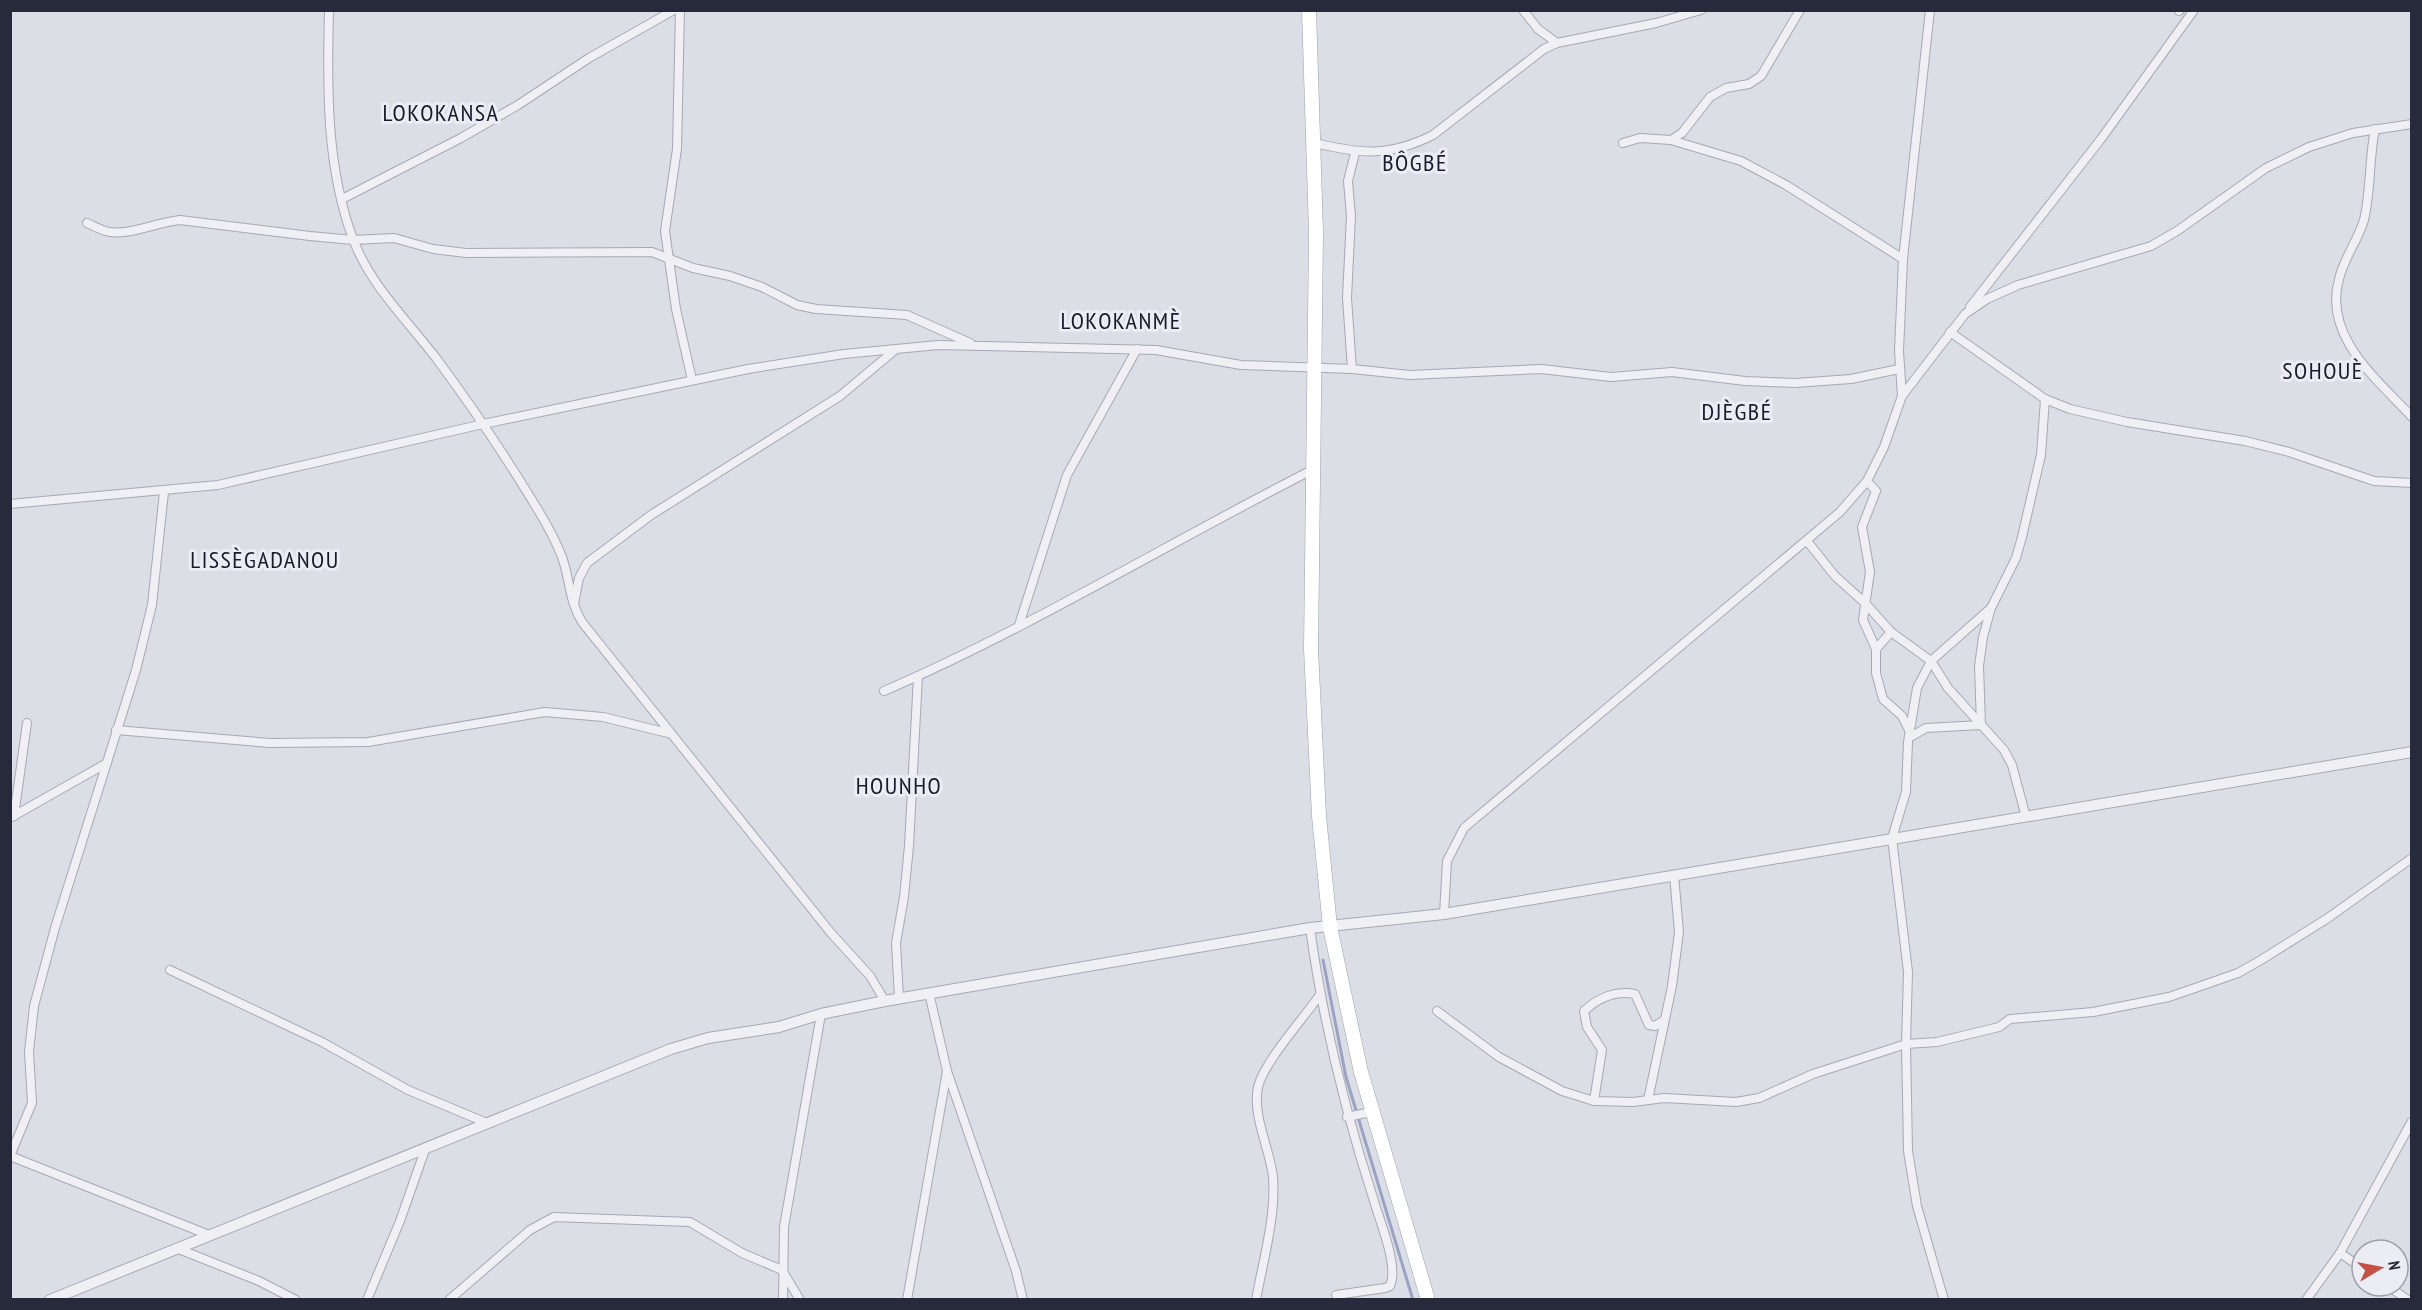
<svg xmlns="http://www.w3.org/2000/svg" width="2422" height="1310" viewBox="0 0 2422 1310" font-family="'PT Sans Narrow',sans-serif">
	<rect width="100%" height="100%" fill="#dcdee6"/>
	<g fill="none" stroke-linecap="round" stroke-linejoin="round">
		<path stroke="#99a4c5" stroke-width="3" d="M1323 960 1346 1077 1413 1300"/>
		<defs>
			<g id="minor">
				<path d="M329 10C327 87 326 167 353 239 370 285 407 320 436 358 471 405 504 454 535 505 545 521 555 539 562 557 570 579 569 601 582 622L831 933 870 976 885 1001"/>
				<path d="M680 10 677 149 665 231 676 309 692 380"/>
				<path d="M1523 10 1538 29 1557 43"/>
				<path d="M2179 11 2180 10"/>
				<path d="M2375 129C2369 158 2371 191 2364 220 2358 240 2344 258 2339 279 2323 337 2377 379 2412 417"/>
				<path d="M1671 140 1741 161 1786 185 1903 259"/>
				<path d="M1315 143C1361 154 1389 157 1433 135L1544 49 1557 43 1656 23 1701 10"/>
				<path d="M1623 143 1640 138 1671 140 1682 133 1710 97 1726 88 1749 84 1761 76 1800 10"/>
				<path d="M342 199 461 138 518 105 589 58 674 10"/>
				<path d="M87 223C94 226 102 231 110 232 132 235 158 222 180 220L310 236 353 240 394 238 433 249 466 253 652 252 693 268 730 276 762 287 797 305 816 309 907 315 970 343"/>
				<path d="M1970 307 2101 139 2194 10"/>
				<path d="M1950 332 2045 399 2070 409 2127 422 2245 441 2289 452 2374 481 2412 483"/>
				<path d="M1352 369 1347 298 1351 216 1348 181 1355 153"/>
				<path d="M1902 396 1899 351 1903 259 1930 10"/>
				<path d="M1867 481 1876 491 1862 527 1870 572 1863 620 1876 649V673L1883 699 1902 716 1912 736 1926 728 1981 725 1979 666 1983 637 1991 608 2016 558 2022 537 2041 455 2045 399"/>
				<path d="M10 504 218 485 483 424 748 369 844 354 938 345 1156 350 1241 365 1352 369 1410 375 1541 369 1611 377 1672 372 1745 381 1795 383 1851 379 1899 369"/>
				<path d="M1807 541 1835 576 1865 603 1891 632 1931 661 1948 688 2004 750 2012 765 2026 817"/>
				<path d="M574 604 579 578 587 563 651 515 840 396 895 350"/>
				<path d="M1019 625 1067 475 1137 349"/>
				<path d="M1876 649 1891 632"/>
				<path d="M884 691C1032 627 1170 542 1314 469"/>
				<path d="M116 730 270 743 368 742 545 712 603 717 668 733"/>
				<path d="M14 816 27 723"/>
				<path d="M10 818 107 763"/>
				<path d="M1444 914 1447 861 1464 828 1840 512 1867 481 1884 447 1902 396 1965 314 1987 299 2018 285 2151 246 2177 231 2266 168 2309 147 2353 133 2412 124"/>
				<path d="M1310 928C1323 1022 1345 1111 1374 1201 1380 1222 1399 1266 1390 1286L1385 1288 1336 1295"/>
				<path d="M170 970 322 1042 408 1090 487 1123"/>
				<path d="M929 993 947 1071 1016 1271 1023 1300"/>
				<path d="M899 998 896 943 904 897 909 846 918 676"/>
				<path d="M1437 1011 1499 1057 1562 1091 1594 1101 1633 1102 1664 1098 1736 1102 1759 1098 1813 1074 1906 1044 1937 1042 1999 1027 2010 1019 2093 1012 2169 997 2198 987 2238 973 2261 960 2328 918 2412 858"/>
				<path d="M1648 1100 1672 986 1679 932 1674 875"/>
				<path d="M1594 1101 1602 1050 1587 1027 1584 1011C1598 998 1616 990 1635 994L1649 1025 1655 1026 1663 1021"/>
				<path d="M1347 1117 1371 1112"/>
				<path d="M10 1156 32 1103 29 1052 34 1006 55 928 136 670 152 605 164 492"/>
				<path d="M10 1156 209 1235"/>
				<path d="M176 1248 259 1281 296 1300"/>
				<path d="M2340 1253 2362 1268"/>
				<path d="M2388 1286 2408 1300"/>
				<path d="M367 1300 400 1221 426 1147"/>
				<path d="M449 1300 530 1230 554 1217 690 1222 742 1253 782 1270 800 1300"/>
				<path d="M783 1300 784 1227 821 1014"/>
				<path d="M907 1300 947 1071"/>
				<path d="M1256 1300C1263 1261 1276 1217 1273 1177 1270 1149 1252 1116 1258 1087 1264 1062 1303 1019 1319 996"/>
				<path d="M1944 1300 1917 1206 1908 1151 1906 1044 1908 972 1892 838 1906 792 1908 742 1917 688 1931 661 1991 608"/>
				<path d="M2306 1300 2340 1253 2412 1121"/>
			</g>
			<path id="tertiary" d="M50 1300 671 1049 708 1038 779 1027 821 1014 885 1001 1310 928 1444 914 2412 752"/>
			<path id="primary" d="M1309 10 1316 233 1311 649 1319 816 1330 927 1361 1072 1428 1300"/>
		</defs>
		<use href="#minor" stroke="#a6a8b3" stroke-width="10"/>
		<use href="#tertiary" stroke="#a6a8b3" stroke-width="12"/>
		<use href="#primary" stroke="#9ca0b1" stroke-width="15"/>
		<use href="#minor" stroke="#efeff4" stroke-width="8"/>
		<use href="#tertiary" stroke="#efeff4" stroke-width="10"/>
		<use href="#primary" stroke="#fff" stroke-width="14"/>
	</g>
	<g text-anchor="middle" stroke-width="6" stroke-linejoin="round" paint-order="stroke">
		<g font-size="24" letter-spacing="1.5" fill="#191b2c" stroke="#ecedf4">
			<text x="441" y="121">LOKOKANSA</text>
			<text x="1415" y="171">BÔGBÉ</text>
			<text x="1121" y="329">LOKOKANMÈ</text>
			<text x="2323" y="379">SOHOUÈ</text>
			<text x="1737" y="420">DJÈGBÉ</text>
			<text x="265" y="568">LISSÈGADANOU</text>
			<text x="899" y="794">HOUNHO</text>
		</g>
	</g>
	<rect width="2422" height="1310" fill="none" stroke="#272a3b" stroke-width="24"/>
	<g transform="translate(2380 1268) rotate(80)"><circle r="28" fill="#ecedf4" stroke="#9d9faa" stroke-width="1.5"/>
	<path d="M0-4.5L10 22L0 15L-10 22Z" fill="#c75045"/>
	<text y="-9" font-size="16" font-weight="bold" text-anchor="middle" fill="#272a3b">N</text>
	</g>
</svg>
